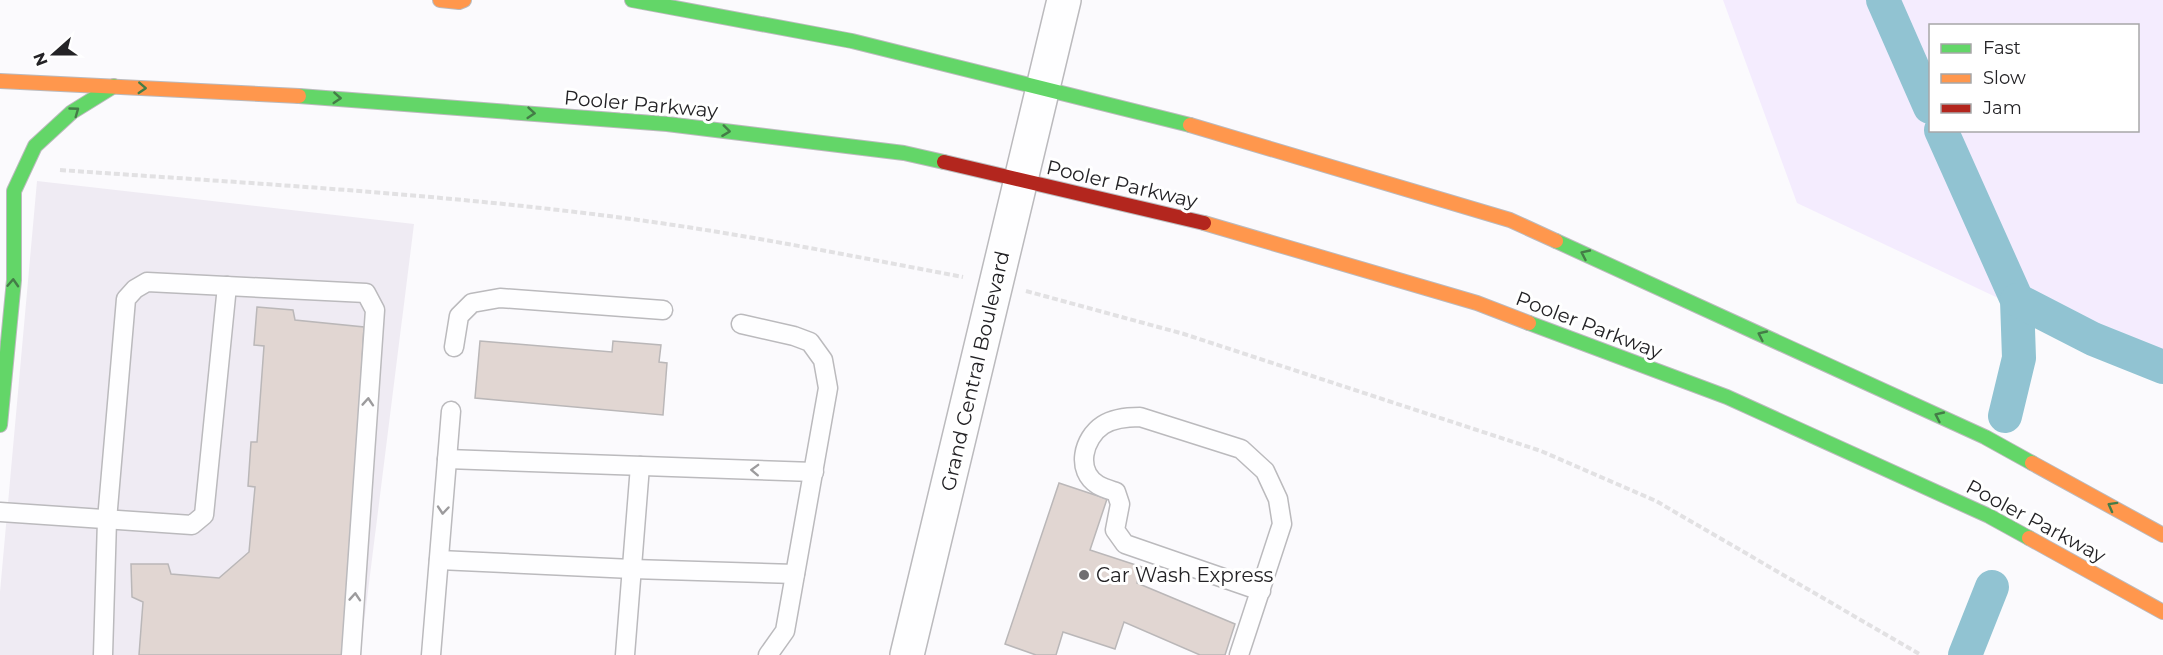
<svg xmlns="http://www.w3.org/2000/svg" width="2163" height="655" viewBox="0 0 2163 655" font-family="Montserrat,sans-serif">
	<rect width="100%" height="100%" fill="#fbfafd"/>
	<path fill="#efebf3" d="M37 181 414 224 360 655H0V592Z"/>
	<path fill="#f4ecfe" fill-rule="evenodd" d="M1723 0H2163V376L1797 203ZM1930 26H2138V130H1930Z"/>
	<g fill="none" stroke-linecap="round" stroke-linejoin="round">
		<g stroke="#91c3d2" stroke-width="34">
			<path d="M1883 0 1930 107"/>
			<path d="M1941 130 2017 300 2019 358 2005 416"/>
			<path d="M2017 300 2093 339 2163 367"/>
			<path d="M1965 655 1992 587"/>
		</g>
	</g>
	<g fill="#e1d6d2" stroke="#bab7b8" stroke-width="1.5">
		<path d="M257 307 293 310 295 320 364 327 345 655H139L143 602 132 597 131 564H168L171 574 219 578 249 552 255 487 248 486 251 442H257L264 346 254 345Z"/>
		<path d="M480 341 612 352 613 341 661 345 659 362 667 363 663 415 475 398Z"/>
		<path d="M1059 483 1107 499 1090 550 1142 567 1137 583 1235 624 1225 655H1200L1124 622 1115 649 1063 632 1056 655H1036L1005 644Z"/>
	</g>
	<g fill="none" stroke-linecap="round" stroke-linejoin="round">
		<defs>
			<g id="lane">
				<path d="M741 324 794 336 810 342 823 360 828 388 785 631 768 655"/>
				<path d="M454 347 459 316 472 303 500 298 663 310"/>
				<path d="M447 459 814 472"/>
				<path d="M0 512 192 525 204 515 227 286"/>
				<path d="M439 560 632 569 795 574"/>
				<path d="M103 655 107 520 126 299 135 289 147 282 366 293 375 310 351 655"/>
				<path d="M431 655 451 411"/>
				<path d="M625 655 640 466"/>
				<path d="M1239 655 1282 524 1278 499 1265 471 1241 449 1140 417C1127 417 1114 418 1103 425 1083 438 1075 471 1098 485 1103 488 1110 490 1116 492L1120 504 1115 530 1125 544 1261 591"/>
			</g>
			<path id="street" d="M907 655 1064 0"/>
			<g id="fast">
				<path d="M632 0 852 41 1190 125"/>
				<path d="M299 96 667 124 904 153 944 162"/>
				<path d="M1556 241 1985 437 2032 463"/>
				<path d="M1529 323 1727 397 1989 516 2029 538"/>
				<path d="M0 425 14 280V191L35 146 72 112 114 86"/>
			</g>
			<g id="slow">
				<path d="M440 0 459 2 464 0"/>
				<path d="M0 81 299 96"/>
				<path d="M1190 125 1510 220 1556 241"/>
				<path d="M1204 223 1477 303 1529 323"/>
				<path d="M2032 463 2163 535"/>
				<path d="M2029 538 2163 612"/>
			</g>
			<path id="jam" d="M944 162 1204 223"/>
		</defs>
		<use href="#lane" stroke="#bbbabd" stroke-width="21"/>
		<use href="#street" stroke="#bbbabd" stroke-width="36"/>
		<use href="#fast" stroke="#bbbabd" stroke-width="16"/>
		<use href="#slow" stroke="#bbbabd" stroke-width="16"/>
		<use href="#jam" stroke="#bbbabd" stroke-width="16"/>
		<g stroke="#e2e1e3" stroke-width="4" stroke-dasharray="6 3" stroke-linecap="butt">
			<path d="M60 170C245 183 431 193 616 217 733 232 847 255 963 277"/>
			<path d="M1026 291 1184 334 1541 451 1656 501 1921 655"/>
		</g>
		<use href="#lane" stroke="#fefeff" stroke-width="18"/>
		<use href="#street" stroke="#fefeff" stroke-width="33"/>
		<use href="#fast" stroke="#63d668" stroke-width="14"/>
		<use href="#slow" stroke="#ff974d" stroke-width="14"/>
		<use href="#jam" stroke="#b3261e" stroke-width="14"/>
	</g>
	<defs><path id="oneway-chevron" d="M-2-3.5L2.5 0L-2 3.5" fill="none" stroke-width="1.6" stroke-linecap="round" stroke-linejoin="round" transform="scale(1.5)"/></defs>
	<g stroke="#447c47">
		<use href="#oneway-chevron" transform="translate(142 88) rotate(3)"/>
		<use href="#oneway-chevron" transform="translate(337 98) rotate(4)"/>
		<use href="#oneway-chevron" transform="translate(75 111) rotate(-36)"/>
		<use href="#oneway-chevron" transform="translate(531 113) rotate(5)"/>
		<use href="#oneway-chevron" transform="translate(726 131) rotate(7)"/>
		<use href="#oneway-chevron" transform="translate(1585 254) rotate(-155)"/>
		<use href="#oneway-chevron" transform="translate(13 283) rotate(-87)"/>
		<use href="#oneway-chevron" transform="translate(1762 335) rotate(-155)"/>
		<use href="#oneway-chevron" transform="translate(1939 416) rotate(-155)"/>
		<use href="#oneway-chevron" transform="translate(2112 506) rotate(-151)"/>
	</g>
	<g stroke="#9c9b9d">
		<use href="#oneway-chevron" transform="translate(368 402) rotate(-86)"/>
		<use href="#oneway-chevron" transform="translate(755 470) rotate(-178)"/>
		<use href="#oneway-chevron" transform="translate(443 510) rotate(95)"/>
		<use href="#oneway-chevron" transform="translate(355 597) rotate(-86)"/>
	</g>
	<circle fill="#6f6e71" stroke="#fff" stroke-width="2" cx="1084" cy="575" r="6"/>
	<g text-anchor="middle" stroke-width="6" stroke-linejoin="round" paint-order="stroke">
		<g font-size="20" fill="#242326" stroke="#fff">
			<text transform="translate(641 104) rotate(5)" y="7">Pooler Parkway</text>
			<text transform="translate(1122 184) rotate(13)" y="7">Pooler Parkway</text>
			<text transform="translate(1589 325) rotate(21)" y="7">Pooler Parkway</text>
			<text transform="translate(975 371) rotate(-77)" y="7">Grand Central Boulevard</text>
			<text transform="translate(2036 521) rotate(28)" y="7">Pooler Parkway</text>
		</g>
		<g font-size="20" fill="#242326" stroke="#fff" text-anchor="start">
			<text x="1096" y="582">Car Wash Express</text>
		</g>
	</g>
	<rect x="1929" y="24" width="210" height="108" fill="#ffffff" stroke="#a7a7a8" stroke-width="1.5"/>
	<rect x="1941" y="44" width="30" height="9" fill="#63d668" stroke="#a7a7a8" stroke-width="1.5"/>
	<text x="1983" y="54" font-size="18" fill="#242326">Fast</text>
	<rect x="1941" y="74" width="30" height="9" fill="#ff974d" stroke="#a7a7a8" stroke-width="1.5"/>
	<text x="1983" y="84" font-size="18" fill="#242326">Slow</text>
	<rect x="1941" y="104" width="30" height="9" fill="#b3261e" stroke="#a7a7a8" stroke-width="1.5"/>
	<text x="1983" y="114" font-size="18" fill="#242326">Jam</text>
	<g transform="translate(54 54) rotate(249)" stroke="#ffffff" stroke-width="4.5" paint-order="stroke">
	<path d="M0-4.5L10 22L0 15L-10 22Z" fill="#242326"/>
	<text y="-9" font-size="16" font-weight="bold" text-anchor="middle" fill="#242326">N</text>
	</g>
</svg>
